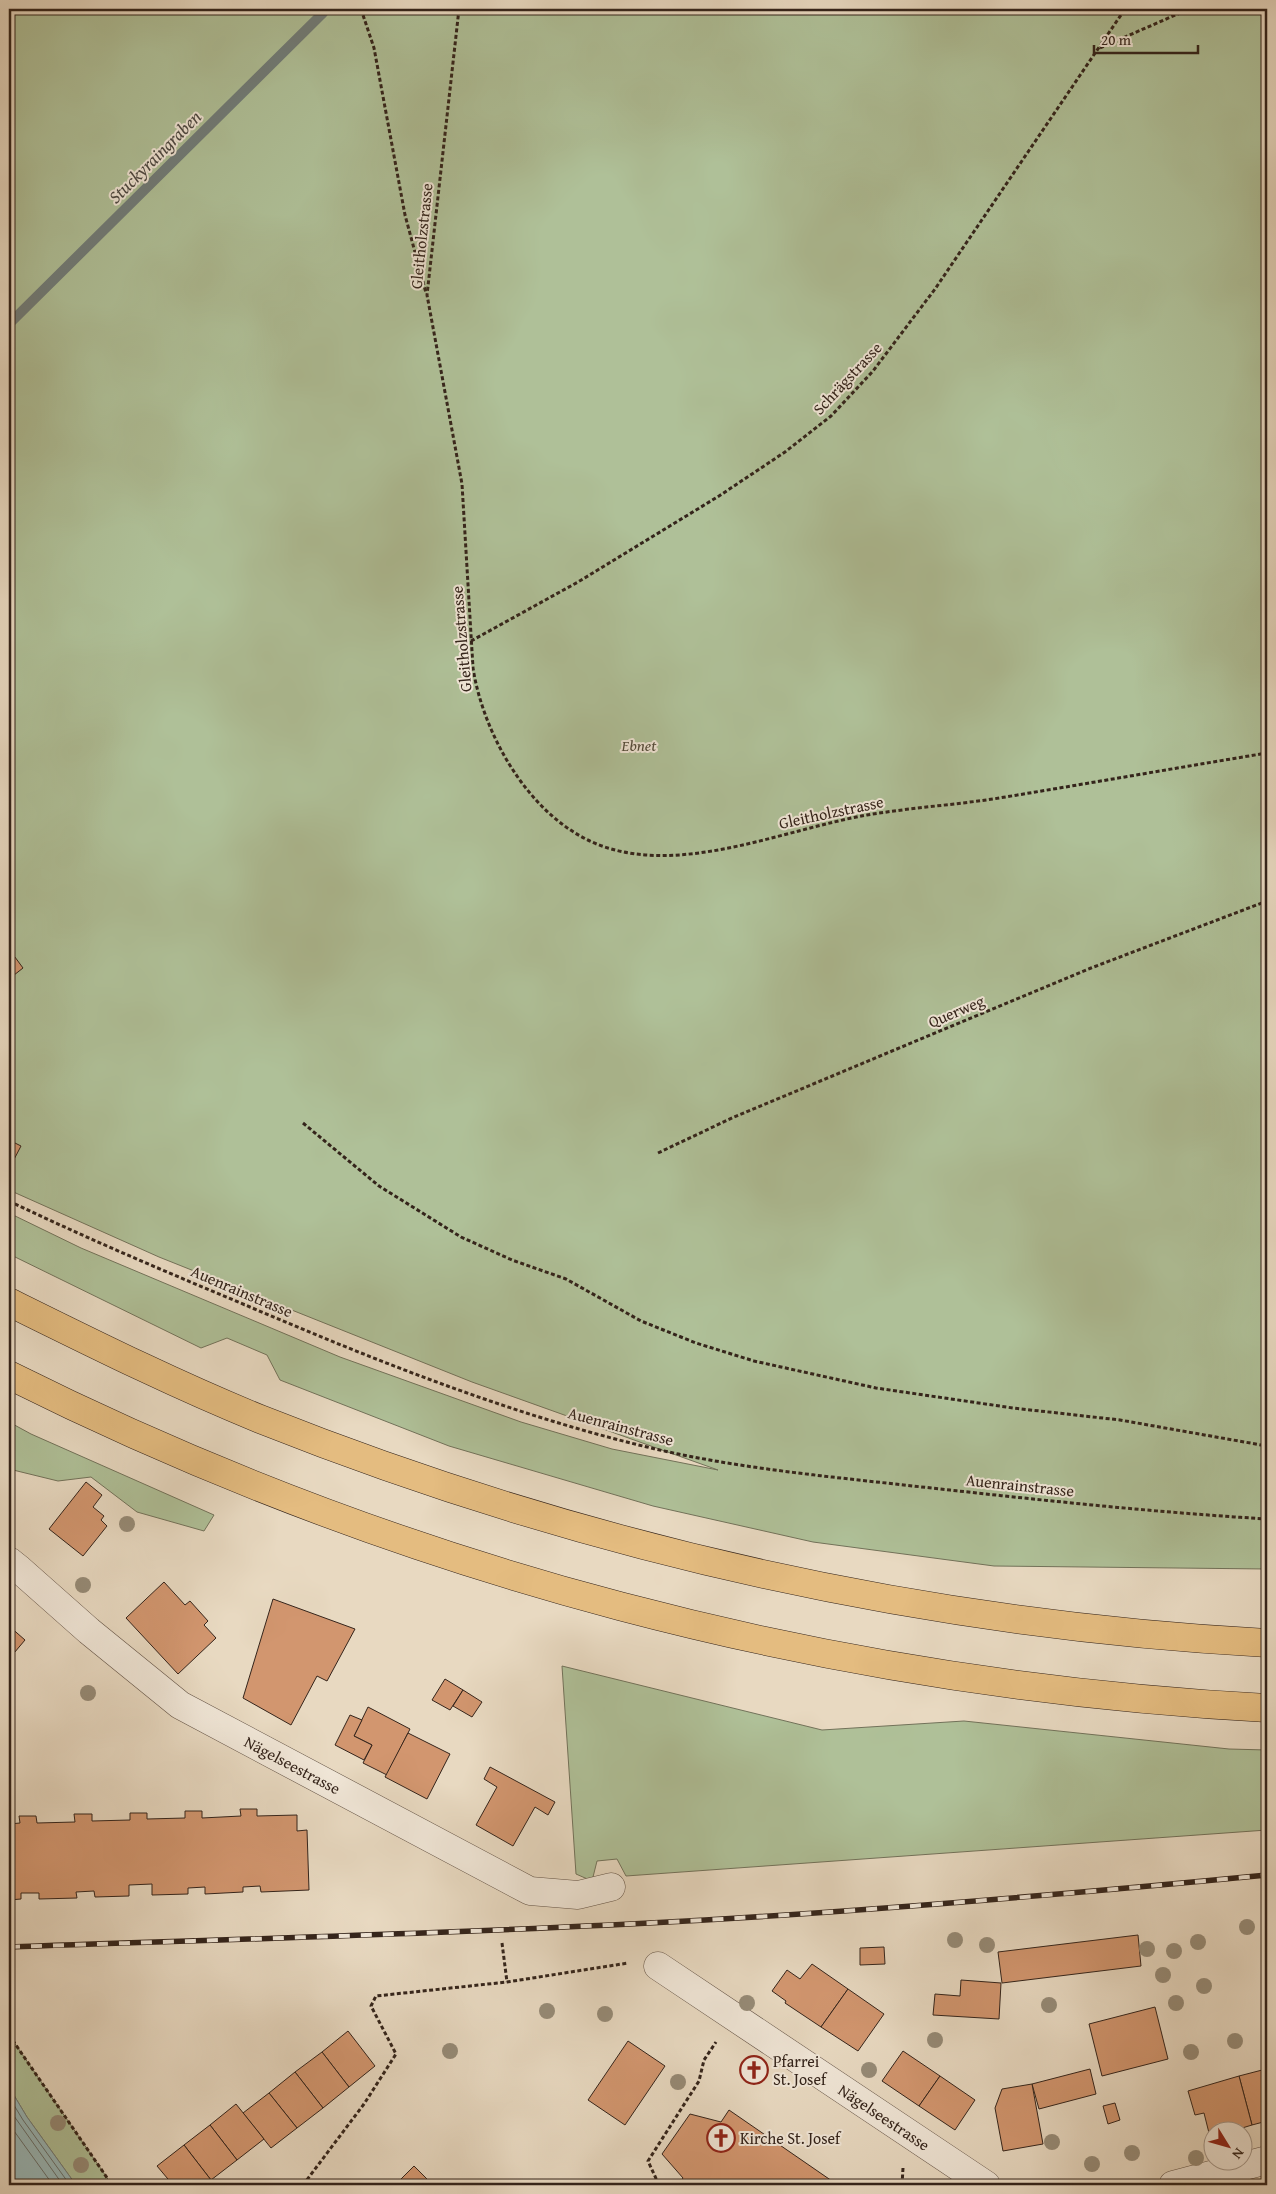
<svg xmlns="http://www.w3.org/2000/svg" width="1276" height="2194" viewBox="0 0 1276 2194" font-family="'Gentium Book Plus',serif">
	<rect width="100%" height="100%" fill="#e8d9c1"/>
	<filter id="stains"><feTurbulence type="fractalNoise" baseFrequency=".004" numOctaves="4"/><feColorMatrix values="0 0 0 0 .2 0 0 0 0 .09 0 0 0 0 .02 0 0 0 .5 -.17"/></filter>
	<radialGradient id="worn" r=".72"><stop offset=".6" stop-color="#630" stop-opacity="0"/><stop offset="1" stop-color="#630" stop-opacity=".3"/></radialGradient>
	<g fill="#afc098" stroke="#72725a">
		<path d="M9 9H1267V1569L994 1566 813 1542 653 1506 449 1446 280 1380 267 1355 227 1338 201 1348 9 1254V1213L81 1248 340 1357 521 1422 612 1449 718 1470 472 1382 159 1257 9 1190Z"/>
		<path d="M9 1422 31 1434 214 1515 204 1531 137 1512 91 1477 58 1481 9 1469Z"/>
		<path d="M562 1666 822 1730 964 1721 1229 1749 1267 1750V1830L626 1876 617 1859 597 1861 592 1881 576 1874Z"/>
		<path d="M9 2035 112 2185H76L27 2117 9 2087Z"/>
	</g>
	<path fill="#99b9ba" stroke="#717d7a" d="M9 2087 27 2117 76 2185H9Z"/>
	<g fill="none" stroke-linecap="round" stroke-linejoin="round">
		<g stroke="#666e6a" stroke-width="1">
			<path d="M9 2097 23 2120 70 2185"/>
			<path d="M9 2109 63 2185"/>
			<path d="M9 2124 53 2185"/>
		</g>
		<path stroke="#717d7a" stroke-width="10" d="M9 324 323 13"/>
	</g>
	<g fill="#d2966f" stroke="#34241b">
		<path d="M9 949 23 968 9 979Z"/>
		<path d="M9 1140 21 1146 9 1169Z"/>
		<path d="M86 1482 102 1495 93 1507 104 1516 101 1520 107 1526 83 1556 49 1529Z"/>
		<path d="M164 1582 185 1605 190 1601 208 1621 204 1625 216 1638 178 1674 126 1618Z"/>
		<path d="M273 1599 355 1629 327 1681 317 1676 291 1725 243 1698Z"/>
		<path d="M9 1626 25 1640 9 1659Z"/>
		<path d="M445 1679 463 1690 450 1710 432 1700Z"/>
		<path d="M463 1690 482 1702 472 1717 453 1706Z"/>
		<path d="M368 1707 410 1729 387 1775 363 1763 372 1745 354 1736Z"/>
		<path d="M350 1715 362 1720 354 1736 372 1745 364 1760 335 1745Z"/>
		<path d="M408 1733 450 1754 427 1799 385 1777Z"/>
		<path d="M490 1767 555 1802 548 1815 535 1807 513 1846 476 1825 497 1787 484 1779Z"/>
		<path d="M240 1809H257V1816L297 1815V1831L307 1830 309 1890 261 1892 260 1886 243 1887V1892L205 1894V1887L188 1888V1894L152 1895V1884L129 1885V1896L95 1897 94 1891 76 1892 77 1898 39 1899V1893H21V1899L9 1900V1824L20 1823 19 1816H36L37 1823 75 1822 74 1814H92V1821L130 1820V1813H147V1819L185 1818V1811H202V1818L241 1816Z"/>
		<path d="M1138 1935 1141 1966 1002 1983 998 1952Z"/>
		<path d="M884 1947 885 1964 860 1965V1948Z"/>
		<path d="M812 1964 848 1989 821 2027 785 2003 786 2001 772 1991 787 1970 800 1979Z"/>
		<path d="M961 1980 1001 1983 999 2019 933 2015 935 1994 960 1996Z"/>
		<path d="M848 1989 884 2014 858 2051 821 2027Z"/>
		<path d="M1155 2007 1168 2059 1102 2076 1089 2024Z"/>
		<path d="M348 2031 375 2066 349 2087 322 2052Z"/>
		<path d="M628 2041 665 2066 625 2125 588 2100Z"/>
		<path d="M903 2051 940 2076 919 2106 882 2081Z"/>
		<path d="M322 2052 349 2087 323 2108 295 2072Z"/>
		<path d="M1090 2069 1096 2094 1039 2109 1032 2084Z"/>
		<path d="M1266 2069 1267 2121 1252 2125 1239 2076Z"/>
		<path d="M295 2072 323 2108 297 2128 269 2093Z"/>
		<path d="M940 2076 975 2100 955 2130 919 2106Z"/>
		<path d="M1239 2076 1252 2125 1229 2132H1214V2136L1210 2137 1204 2113 1195 2115 1188 2091Z"/>
		<path d="M1032 2084 1043 2144 1003 2151 995 2108 1002 2089Z"/>
		<path d="M269 2093 297 2128 271 2148 243 2113Z"/>
		<path d="M1115 2103 1120 2120 1108 2124 1103 2106Z"/>
		<path d="M236 2104 264 2139 237 2160 210 2125Z"/>
		<path d="M729 2110 832 2181 829 2185H678L683 2178 662 2154 690 2114 721 2122Z"/>
		<path d="M210 2125 237 2160 211 2180 184 2145Z"/>
		<path d="M184 2145 211 2180 205 2185H173L157 2166Z"/>
		<path d="M414 2166 433 2185H395Z"/>
	</g>
	<g fill="none" stroke-linecap="round" stroke-linejoin="round">
		<defs>
			<g id="street">
				<path id="s1" d="M9 1561 19 1569 89 1631 180 1705 530 1891 578 1895 611 1887"/>
				<path id="s2" d="M658 1966 986 2185"/>
				<path d="M1173 2185 1267 2160"/>
			</g>
			<g id="highway">
				<path d="M9 1302C92 1343 174 1384 260 1419 582 1547 921 1624 1267 1643"/>
				<path d="M9 1375C403 1572 827 1684 1267 1708"/>
			</g>
		</defs>
		<use href="#street" stroke="#615144" stroke-width="29"/>
		<use href="#highway" stroke="#34241b" stroke-width="29"/>
		<g stroke="#34241b" stroke-width="3" stroke-dasharray="4 2.5" stroke-linecap="butt">
			<path d="M361 9 374 48 405 215 426 293"/>
			<path d="M459 9 427 295 462 484 473 668C484 739 535 826 608 848 688 873 787 829 867 815 909 808 952 805 993 799 1085 784 1176 768 1267 753"/>
			<path d="M1100 48 1189 9"/>
			<path d="M471 641 578 582 719 496 785 452 831 416 873 371 935 289 1125 9"/>
			<path d="M303 1123 379 1186 461 1237 512 1260 566 1279 641 1321 696 1343 754 1361 876 1388 1013 1408 1120 1420 1267 1446"/>
			<path d="M658 1153 734 1117 1091 968 1267 901"/>
			<path d="M9 1201C88 1239 169 1273 250 1307 379 1362 510 1414 647 1447 734 1468 824 1476 913 1486 1031 1499 1149 1512 1267 1519"/>
			<path d="M502 1943 507 1982"/>
			<path d="M9 2035 112 2185"/>
			<path d="M303 2185 364 2104 396 2054 371 2006 376 1996 507 1982 628 1963"/>
			<path d="M659 2185 648 2161 699 2081 704 2060 716 2042"/>
			<path d="M902 2185 903 2168"/>
		</g>
		<use href="#street" stroke="#f0e6d7" stroke-width="28"/>
		<use href="#highway" stroke="#e4bc80" stroke-width="28"/>
		<defs>
			<path id="rail" d="M9 1947C241 1939 473 1933 705 1920 893 1909 1080 1893 1267 1875"/>
		</defs>
		<use href="#rail" stroke="#34241b" stroke-width="5.5"/>
		<use href="#rail" stroke="#f0e6d7" stroke-width="4" stroke-dasharray="11" stroke-linecap="butt"/>
	</g>
	<g fill="#968b77">
		<circle cx="127" cy="1524" r="8"/>
		<circle cx="83" cy="1585" r="8"/>
		<circle cx="88" cy="1693" r="8"/>
		<circle cx="1247" cy="1927" r="8"/>
		<circle cx="955" cy="1940" r="8"/>
		<circle cx="1198" cy="1942" r="8"/>
		<circle cx="987" cy="1945" r="8"/>
		<circle cx="1147" cy="1949" r="8"/>
		<circle cx="1174" cy="1951" r="8"/>
		<circle cx="1163" cy="1975" r="8"/>
		<circle cx="1204" cy="1986" r="8"/>
		<circle cx="747" cy="2003" r="8"/>
		<circle cx="1176" cy="2003" r="8"/>
		<circle cx="1049" cy="2005" r="8"/>
		<circle cx="547" cy="2011" r="8"/>
		<circle cx="605" cy="2014" r="8"/>
		<circle cx="935" cy="2040" r="8"/>
		<circle cx="1235" cy="2041" r="8"/>
		<circle cx="450" cy="2051" r="8"/>
		<circle cx="1191" cy="2052" r="8"/>
		<circle cx="869" cy="2070" r="8"/>
		<circle cx="678" cy="2082" r="8"/>
		<circle cx="58" cy="2123" r="8"/>
		<circle cx="1052" cy="2142" r="8"/>
		<circle cx="1132" cy="2153" r="8"/>
		<circle cx="1196" cy="2158" r="8"/>
		<circle cx="1092" cy="2164" r="8"/>
		<circle cx="81" cy="2165" r="8"/>
	</g>
	<defs>
		<symbol id="church-ring" viewBox="-11 -11 22 22"><circle r="9.5" fill="#f0e6d7" stroke="#8f2418" stroke-width="1.5"/><path d="M-1.2-6h2.4v3.5h3.3v2.4h-3.3V6h-2.4V-.1h-3.3v-2.4h3.3Z" fill="#8f2418"/></symbol>
	</defs>
	<g fill-rule="evenodd">
		<use href="#church-ring" x="738" y="2054" width="32" height="32"/>
		<use href="#church-ring" x="705" y="2122" width="32" height="32"/>
	</g>
	<g text-anchor="middle" stroke-width="4" stroke-linejoin="round" paint-order="stroke">
		<g font-size="16" fill="#34241b" stroke="#f0e6d7">
			<text transform="translate(421 236) rotate(-84)" y="6">Gleitholzstrasse</text>
			<text transform="translate(847 378) rotate(-47)" y="6">Schrägstrasse</text>
			<text transform="translate(461 639) rotate(-95)" y="6">Gleitholzstrasse</text>
			<text transform="translate(831 812) rotate(-12)" y="6">Gleitholzstrasse</text>
			<text transform="translate(956 1011) rotate(-23)" y="6">Querweg</text>
			<text transform="translate(242 1291) rotate(23)" y="6">Auenrainstrasse</text>
			<text transform="translate(621 1426) rotate(15)" y="6">Auenrainstrasse</text>
			<text transform="translate(1020 1485) rotate(6)" y="6">Auenrainstrasse</text>
			<text dy="6" stroke="none"><textPath href="#s1" startOffset="351">Nägelseestrasse</textPath></text>
			<text dy="6" stroke="none"><textPath href="#s2" startOffset="272">Nägelseestrasse</textPath></text>
		</g>
		<g font-size="16" font-style="italic" fill="#534b3a" stroke="#f0e6d7">
			<text x="639" y="751">Ebnet</text>
		</g>
		<g font-size="16" fill="#34241b" stroke="#f0e6d7" text-anchor="start">
			<text x="773" y="2067">Pfarrei<tspan x="773" dy="18">St. Josef</tspan></text>
			<text x="740" y="2144">Kirche St. Josef</text>
		</g>
		<g font-size="18" font-style="italic" fill="#4d4943" stroke="#f0e6d7">
			<text transform="translate(155 157) rotate(-45)" y="6">Stuckyraingraben</text>
		</g>
	</g>
	<rect width="1276" height="2194" fill="none" stroke="#e8d9c1" stroke-width="30"/>
	<rect x="10" y="10" width="1256" height="2174" fill="none" stroke="#34241b" stroke-width="2.5"/>
	<rect x="15" y="15" width="1246" height="2164" fill="none" stroke="#34241b"/>
	<g transform="translate(1228 2146) rotate(127)"><circle r="24" fill="#f0e6d7" stroke="#a5988c"/>
	<path d="M0-4L9 19L0 12L-9 19Z" fill="#8f2418"/>
	<text y="-8" font-size="14" font-weight="bold" text-anchor="middle" fill="#34241b">N</text>
	</g>
	<path d="M1094 45v8h104v-8" fill="none" stroke="#34241b" stroke-width="2.5"/>
	<text x="1101" y="45" font-size="15" fill="#34241b" stroke="#f0e6d7" stroke-width="4" paint-order="stroke">20 m</text>
	<rect width="100%" height="100%" filter="url(#stains)"/>
	<rect width="100%" height="100%" fill="url(#worn)"/>
</svg>
